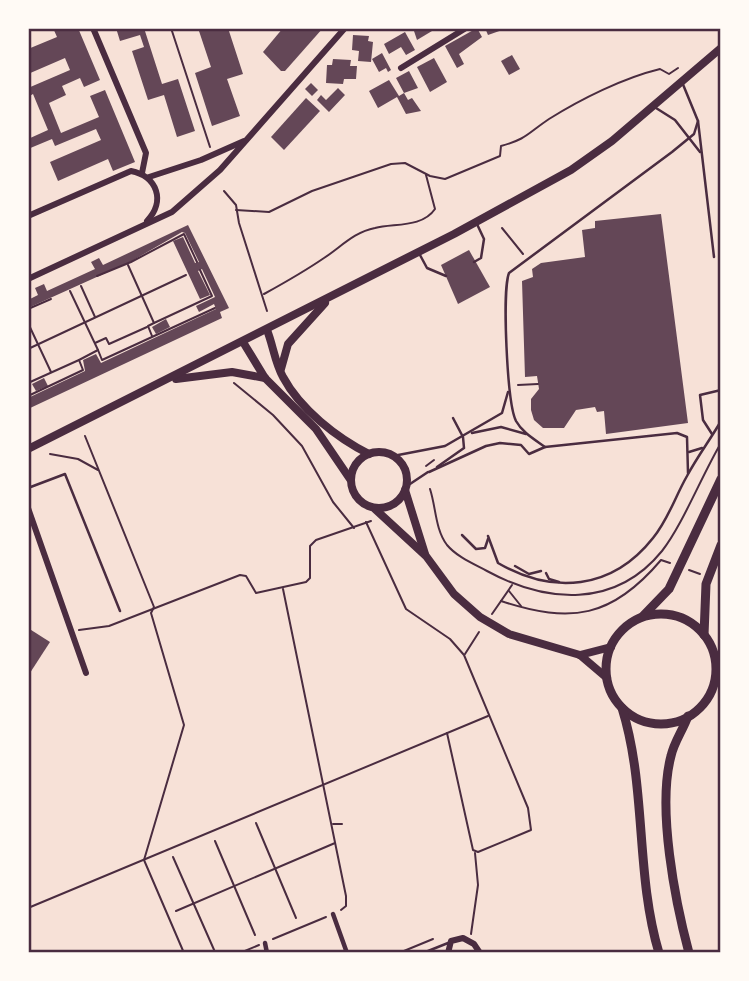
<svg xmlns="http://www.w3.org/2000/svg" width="749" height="981" viewBox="0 0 749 981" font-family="'Golos Text',sans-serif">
	<rect width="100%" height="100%" fill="#f7e1d7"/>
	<g fill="#644757">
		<path d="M53 28H78L100 80 84 87 80 78 62 86 66 95 49 103 61 133 99 117 90 96 105 90 135 162 113 171 108 159 58 181 50 162 101 140 96 129 55 146 52 139 28 149V139L48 130 33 94 28 97V88L70 70 65 58 28 74V49L57 37Z"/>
		<path d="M116 28H144L162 84 178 79 195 131 177 137 164 95 148 100 132 51 144 47 140 35 120 41Z"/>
		<path d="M198 28H228L243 74 227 79 240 116 212 126 195 73 211 67Z"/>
		<path d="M283 28H323L285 71H281L263 52Z"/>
		<path d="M413 28H437L417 40Z"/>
		<path d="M477 28 482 37 459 54 464 64 457 68 445 46Z"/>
		<path d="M485 28H508L488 35Z"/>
		<path d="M405 32 415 50 406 55 401 47 389 54 384 44Z"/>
		<path d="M353 35 369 36 368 41 373 42 371 62 358 61 359 51 352 50Z"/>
		<path d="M382 53 391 70 388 72 386 68 379 72 372 59Z"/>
		<path d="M512 55 520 69 509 75 501 61Z"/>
		<path d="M434 58 447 82 430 92 417 67Z"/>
		<path d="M333 59 351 60 350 66H357L356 79H344L343 84 326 83 327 65H332Z"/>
		<path d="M409 71 418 88 404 93 408 100 412 98 421 111 406 114 397 97 378 108 369 91 389 80 399 96 404 93 396 78Z"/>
		<path d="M311 83 318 90 312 96 305 89Z"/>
		<path d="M338 88 345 95 329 112 317 100 321 95 326 100Z"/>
		<path d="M306 98 320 111 284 150 271 137Z"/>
		<path d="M661 214 688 423 606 434 604 411 597 412 595 407 576 410 564 428H543L534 420 531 410V399L539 389 537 376 525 377 522 281 533 277 532 269 541 263 585 257 582 230 595 228V221Z"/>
		<path d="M188 225 229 308 220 312 222 318 28 409V398L85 371 83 360 96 354 101 363 216 309 214 304 199 312 196 306 215 297 202 269 198 271 210 295 200 299 173 241 183 237 195 263 199 262 185 233 182 232 130 262 28 308V300L38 295 35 288 44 284 47 291 95 269 91 262 99 258 103 265Z"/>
		<path d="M469 250 490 287 458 304 441 265Z"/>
		<path d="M166 319 170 327 156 334 152 327Z"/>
		<path d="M44 378 48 386 36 391 32 384Z"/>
		<path d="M28 628 50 642 28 676Z"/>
	</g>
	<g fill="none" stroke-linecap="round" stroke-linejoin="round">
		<g stroke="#4a2c40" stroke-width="2">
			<path d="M171 28 210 147"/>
			<path d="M224 191 236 205 239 223 267 311"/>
			<path d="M236 210 269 212 312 191 391 164 405 163 430 176 445 179 500 156 501 146C527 139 528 133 549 119 581 99 623 78 660 69L669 74 678 68"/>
			<path d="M502 228 523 254"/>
			<path d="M128 265 154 323 148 326 152 336"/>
			<path d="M97 276 131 262 184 234 197 262"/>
			<path d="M81 286 95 317"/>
			<path d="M70 291 98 350"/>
			<path d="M264 294C284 283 305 271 324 258 341 247 354 232 375 228 394 223 422 228 435 209L426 175"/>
			<path d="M28 309 51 299"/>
			<path d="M28 323 51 372"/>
			<path d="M154 323 212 296 200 270"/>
			<path d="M95 343 106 338 109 344 147 327"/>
			<path d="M28 349 186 275"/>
			<path d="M79 360 98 350 102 360 215 308"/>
			<path d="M28 383 79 360 83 370 28 396"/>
			<path d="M234 383 273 415 302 446 333 502 354 528"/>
			<path d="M518 385 538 384"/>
			<path d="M85 436 154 607 151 613 184 725 144 860 184 953"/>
			<path d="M50 454 78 459 98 470"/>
			<path d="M426 466 434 460"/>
			<path d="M430 489C436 507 435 529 447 545 457 557 474 564 487 571 546 603 615 609 662 551 683 524 702 475 721 443"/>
			<path d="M366 522 406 609 450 639 464 655 528 808 531 830 478 852 473 850 447 733"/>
			<path d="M689 570 700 574"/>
			<path d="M283 589 346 896V906L341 910"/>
			<path d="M509 591 521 606"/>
			<path d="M501 601C571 624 612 618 661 560L670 563"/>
			<path d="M492 614 512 585"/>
			<path d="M79 630 109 626 240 575 246 576 256 593 306 582 310 578V546L316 540 371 521"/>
			<path d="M465 654 479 632"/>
			<path d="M256 823 296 918"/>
			<path d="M333 824H342"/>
			<path d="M215 841 255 935"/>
			<path d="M173 857 215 952"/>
			<path d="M28 908 488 716"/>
			<path d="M176 911 335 843"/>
			<path d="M471 934 478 885 475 853"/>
			<path d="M273 939 326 917"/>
			<path d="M240 953 259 945"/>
			<path d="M399 953 433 939"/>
		</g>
		<g stroke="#4a2c40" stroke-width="2.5">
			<path d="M682 82 698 121 714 257"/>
			<path d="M656 108 675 120 700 152"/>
			<path d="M420 255 427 268 446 276"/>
			<path d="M474 262 481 258 484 239 476 222"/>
			<path d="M472 433 501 427 526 434"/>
			<path d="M712 434 703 420 700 395 721 390"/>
			<path d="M545 447C534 439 522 432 516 421 507 403 502 291 509 273L672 152 694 134 698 121"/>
			<path d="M689 452 702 448"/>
			<path d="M393 456 445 446 502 413 508 392"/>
			<path d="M437 467 464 448 463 437 453 418"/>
			<path d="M429 472 486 446 500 443 521 445 529 454 545 447 677 433 687 437 688 473"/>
			<path d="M407 486 428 472"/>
			<path d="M28 488 65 474 120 611"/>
			<path d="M462 535 476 549 485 548 488 539"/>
			<path d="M488 536 498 563C553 595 612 590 653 538 668 520 675 497 687 476 697 457 710 440 721 421"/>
			<path d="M515 566 529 574 541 571"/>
			<path d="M546 573 549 579 559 582"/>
			<path d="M423 953 448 943"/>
		</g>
		<g stroke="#4a2c40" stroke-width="4.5">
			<path d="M333 914 347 953"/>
			<path d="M265 943 267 953"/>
		</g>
		<g stroke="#4a2c40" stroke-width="6">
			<path d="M93 28 146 153 142 173"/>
			<path d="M401 68 466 28"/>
			<path d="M149 177 201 160 244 141"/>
			<path d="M28 216 131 171C157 176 166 201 147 221"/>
			<path d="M28 279 172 212 220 170 345 28"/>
			<path d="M28 508 86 673"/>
			<path d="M448 953 451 941 463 938 474 944 480 953"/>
		</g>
		<g stroke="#4a2c40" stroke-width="8">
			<path d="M267 330C273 345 275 363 283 377 300 409 337 438 369 454"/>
			<path d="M243 342 265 378 316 429 350 479"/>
			<path d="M281 369 288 344 325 303"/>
			<path d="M176 379 232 372 265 378"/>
			<path d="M28 449 454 234 571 170 612 141 721 48"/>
			<circle cx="379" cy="480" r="28"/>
			<path d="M405 490 425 554"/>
			<path d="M375 509 426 556 454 594 480 617 509 634 580 655 607 678"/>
			<path d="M580 655 611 647"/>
		</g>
		<g stroke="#4a2c40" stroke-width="9">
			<circle cx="661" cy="669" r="55"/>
			<path d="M643 616 669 589 721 479"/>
			<path d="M704 635 706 584 721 545"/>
			<path d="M622 708C647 788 635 873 659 953"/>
			<path d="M688 716C683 730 674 742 671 756 657 808 675 901 689 953"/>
		</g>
	</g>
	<rect width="749" height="981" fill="none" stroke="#fffaf5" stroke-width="60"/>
	<rect x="30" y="30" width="689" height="921" fill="none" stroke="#4a2c40" stroke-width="2.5"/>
</svg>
